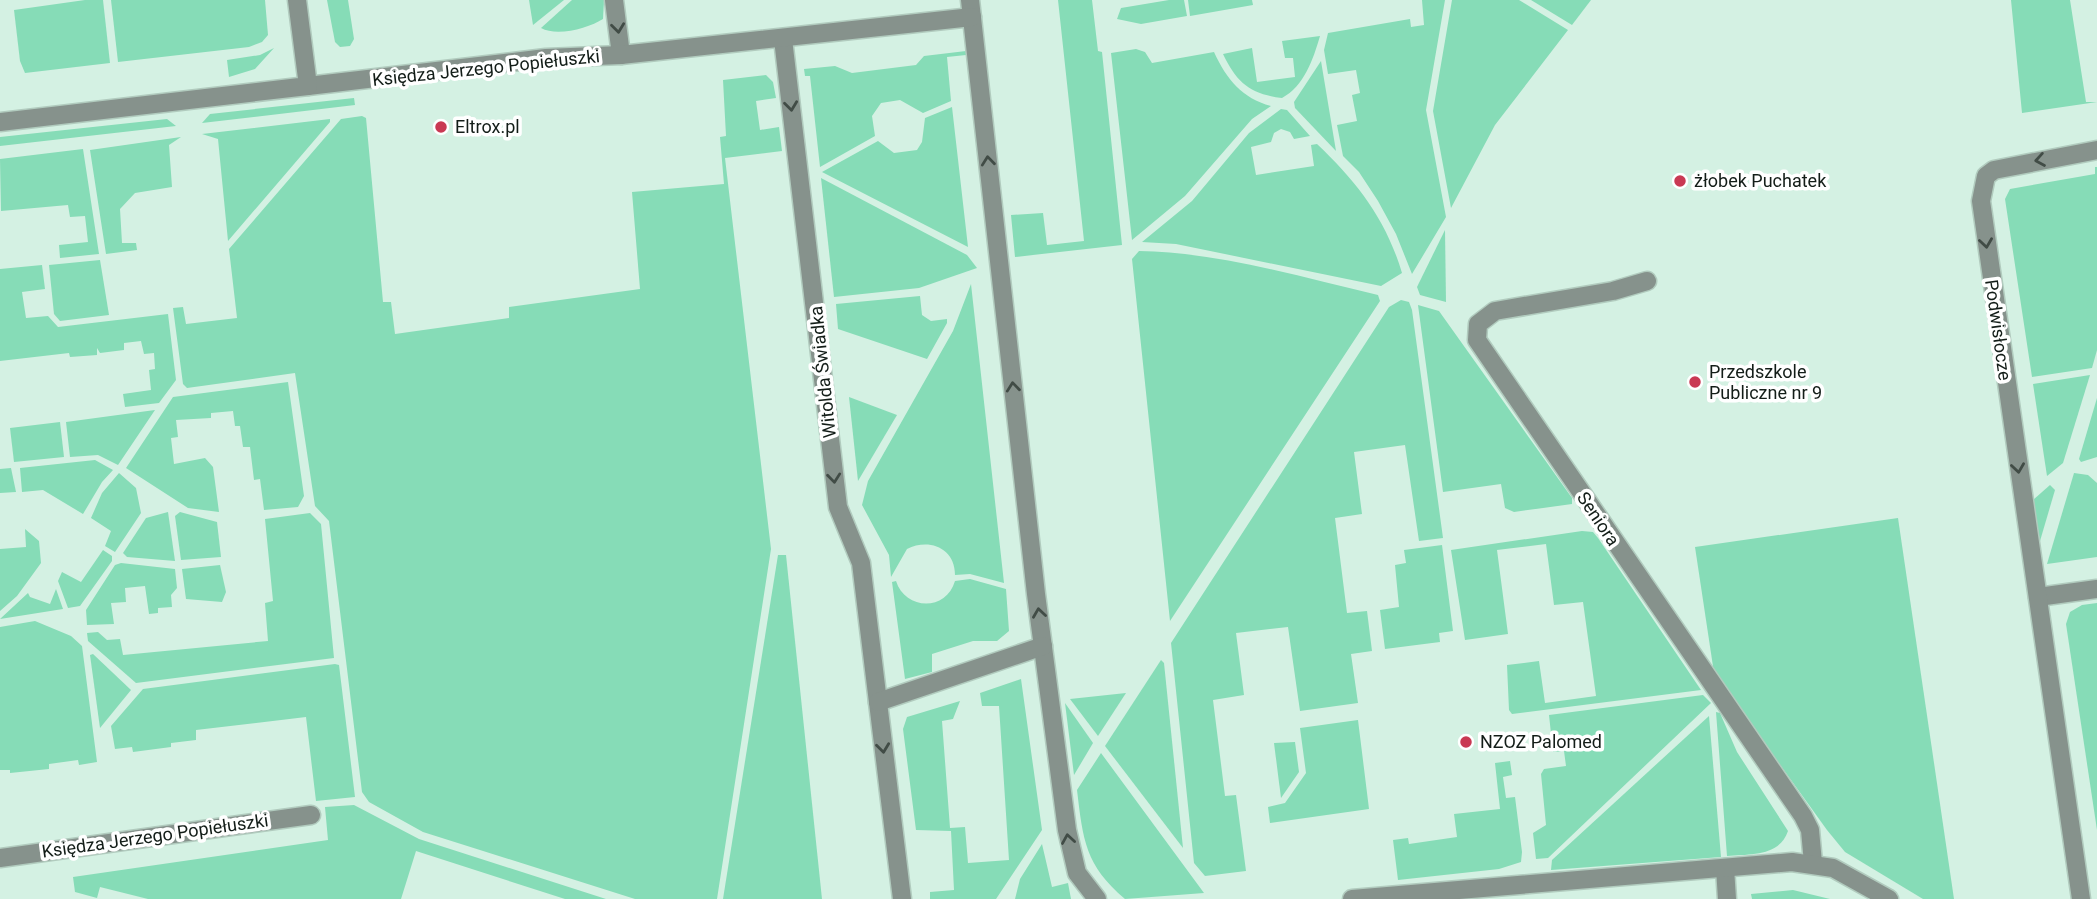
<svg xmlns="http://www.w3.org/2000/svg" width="2097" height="899" viewBox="0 0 2097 899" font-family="Roboto,sans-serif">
	<rect width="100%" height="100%" fill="#d4f1e3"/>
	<g fill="#86dcb7">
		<path d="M85 0H103L110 63 25 73 20 61 14 10Z"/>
		<path d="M111 0H265L268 35 262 42 249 47 118 62Z"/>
		<path d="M327 0H348L354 39 350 46 340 47 335 42Z"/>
		<path d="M529 0H564L533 25Z"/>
		<path d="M572 0H604L603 19C589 28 557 37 541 28Z"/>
		<path d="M1058 0H1092L1098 51 1102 52 1122 245 1015 257 1011 215 1043 213 1047 245 1084 241Z"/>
		<path d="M1169 0H1184L1187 16 1141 24 1117 19 1121 8Z"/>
		<path d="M1188 0H1252L1253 5 1190 16Z"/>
		<path d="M1422 0H1445L1426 110 1446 217 1412 274 1396 234 1378 201 1359 172 1343 156 1337 125 1357 121 1352 95 1360 93 1356 70 1328 74 1324 50 1328 33 1410 19 1411 27 1424 25Z"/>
		<path d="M1452 0H1519L1568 30 1495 125 1451 208 1433 111Z"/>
		<path d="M1531 0H1591L1572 25Z"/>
		<path d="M2011 0H2070L2086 102H2097L2022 113Z"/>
		<path d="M1320 36C1313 60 1304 86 1282 98 1250 94 1237 83 1223 54L1252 48 1257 82 1295 77 1293 58H1285L1282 41Z"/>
		<path d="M274 48 255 69 229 77 227 60 260 55Z"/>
		<path d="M1136 49 1145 52 1152 63 1214 52C1227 80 1242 98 1271 106L1252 119 1185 196 1132 240 1111 53Z"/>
		<path d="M966 51V55L947 57 951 101 923 113 900 100 881 103 872 116 875 136 820 167 810 76H805L804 69 835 66 852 73 916 65 924 56Z"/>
		<path d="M1321 61 1336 151 1295 108 1294 102Z"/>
		<path d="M766 75 773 82 776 98 756 101 760 130 779 127 782 151 725 158 771 549 717 899H635L423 832 369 802 362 792 329 521 315 506 295 373 187 388 183 384 173 308 183 307 186 324 237 318 229 249 341 119 362 116 366 118 383 302H391L395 334 509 318V307L640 289 632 192 724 184 720 137 726 136 723 80Z"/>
		<path d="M354 98 355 105 202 123 210 114Z"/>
		<path d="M952 107 968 247 822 172 878 141 894 153 917 150 922 142 925 118Z"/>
		<path d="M1281 109 1287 110 1310 136 1294 139 1290 132 1281 129 1274 133 1271 142 1251 147 1256 175 1314 166 1311 145 1317 144C1357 182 1386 219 1402 273L1381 286 1176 244 1142 242 1192 201 1249 133Z"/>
		<path d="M167 119 176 126 0 146V137Z"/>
		<path d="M330 119V122L228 241 218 139 202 134Z"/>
		<path d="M181 137 169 145 172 187 135 193 120 209 122 243H136L137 250 106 254 90 150Z"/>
		<path d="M83 149 99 254 60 258 59 245 88 242 85 216 70 217 68 205 1 211 0 159Z"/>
		<path d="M2095 167H2097V350L2092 368 2032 377 2005 199 2010 189 2095 174Z"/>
		<path d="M821 178 967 255 977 268 919 288 834 297Z"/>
		<path d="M1445 230 1446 302 1420 295 1417 287Z"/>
		<path d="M1139 251C1218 252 1300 277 1378 295L1380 301 1170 621 1132 259Z"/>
		<path d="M100 260 109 315 60 321 54 314 49 265Z"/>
		<path d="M42 265 45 289 22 292 26 318 48 316 58 327 168 314 176 380 159 403 125 407 123 394 151 390 149 370 155 369 154 353 144 354 141 341 124 343V350L100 353 97 348V355L70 357 69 353 0 361V269Z"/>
		<path d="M971 284 1004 583 970 574 955 575C955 548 929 538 907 549L891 577 889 555 862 505 868 481 953 331Z"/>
		<path d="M920 296 922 315 931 321 947 319V323L927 359 838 329 836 304Z"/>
		<path d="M1401 300 1409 302 1412 310 1443 538 1419 541 1405 445 1354 452 1362 514 1335 518 1347 613 1367 611 1372 651 1351 654 1358 703 1300 711 1288 627 1236 633 1244 695 1213 700 1225 796 1236 795 1246 871 1205 876 1194 863 1171 643 1389 307Z"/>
		<path d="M1418 305 1439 311 1572 498V504L1514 512 1505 508 1501 484 1443 492Z"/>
		<path d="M2090 375 2063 463 2047 476 2033 384Z"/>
		<path d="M288 382 304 496 298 507 264 510 260 479 254 480 250 447H243L240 426H235L233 411 211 413V418L176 420 178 437 171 438 174 464 205 458 213 467 219 512 188 508 126 468 173 397Z"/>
		<path d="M849 397 897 415 858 481Z"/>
		<path d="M2097 398V457L2081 462 2079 459Z"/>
		<path d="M155 410 118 465 98 455 70 457 66 422Z"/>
		<path d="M60 422 64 457 14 462 10 428Z"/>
		<path d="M95 460 113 470 102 482 83 514 43 490 22 492 20 468Z"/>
		<path d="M11 468 16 492 0 493V469Z"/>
		<path d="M119 473 136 488 141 513 115 552 105 546 111 531 91 518 102 493Z"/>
		<path d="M2074 473 2088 475 2097 483V557L2047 564Z"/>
		<path d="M2050 485 2055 490 2040 541 2033 500Z"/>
		<path d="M168 512 175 561 127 557 123 553 146 518Z"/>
		<path d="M180 512 217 522 221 557 181 560 175 516Z"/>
		<path d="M310 513 321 524 334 658 136 683 88 641 87 633 98 632 107 640 120 639 123 655 268 641 265 603 273 601 265 519Z"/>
		<path d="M1898 518 1954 899H1923L1845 852 1827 830 1714 673 1695 547Z"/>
		<path d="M25 529 39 541 41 563 17 596 0 611V549L26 547Z"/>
		<path d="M1582 531 1593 532 1598 538 1701 690 1512 714 1509 710 1507 665 1539 661 1545 703 1596 696 1583 602 1554 605 1546 544 1497 550 1508 634 1465 640 1451 550Z"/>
		<path d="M1442 545 1453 631 1439 633 1440 642 1385 649 1380 610 1399 607 1395 565 1406 563 1404 550Z"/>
		<path d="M103 550 112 556V561L80 606 68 608 58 581 62 572 81 582Z"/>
		<path d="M778 555H786L822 899H723Z"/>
		<path d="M121 563 175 569 177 588 171 595 172 607 158 608V613L149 614 145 586 125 588 126 602 111 603 114 624 87 625 86 610 115 565Z"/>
		<path d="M220 565 226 592 222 602 186 599 182 569Z"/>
		<path d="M970 579 1006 589 1009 631 997 641H973L932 654V672L905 679 892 582 896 581C905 610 946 612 955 581Z"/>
		<path d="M56 589 63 609 0 619 28 593 30 597 50 604Z"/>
		<path d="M2097 603V830L2066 624 2070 612 2082 605Z"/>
		<path d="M35 621 71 636 82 646 97 762 79 765 78 760 49 764V769L10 773V770H0V627Z"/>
		<path d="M93 654 131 690 100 728 90 655Z"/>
		<path d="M1161 660 1164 663 1183 848 1105 746Z"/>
		<path d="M335 664 339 665 355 797 316 801 306 717 196 730V740L171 743V747L133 752 132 747 115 749 111 726 143 689Z"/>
		<path d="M1021 679 1042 830 996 899H930V892L954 890 951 831 916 830 903 729 907 717 960 701 953 719 942 721 950 828 965 827 968 863 1009 860 999 706H982L980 693Z"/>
		<path d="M1126 693 1098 736 1070 699Z"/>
		<path d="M1703 695 1711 703 1548 858 1536 859 1533 833 1546 825 1541 774 1544 769 1566 766 1564 751 1553 752 1549 715Z"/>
		<path d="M1065 703 1093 743 1074 775Z"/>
		<path d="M1716 712 1720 713 1737 752 1788 831C1779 857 1750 854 1727 856Z"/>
		<path d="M1709 716 1721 857 1551 870 1552 860Z"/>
		<path d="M1358 720 1369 809 1270 823 1268 807 1285 803 1306 773 1300 728Z"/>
		<path d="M1295 742 1299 772 1281 798 1274 743Z"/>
		<path d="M1101 753 1204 893 1125 899C1085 865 1083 840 1077 790Z"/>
		<path d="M1510 761 1512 775 1503 777 1506 798 1515 797 1522 852 1521 862 1499 869 1398 880 1393 840 1408 838 1409 844 1457 837 1454 814 1500 809 1495 763Z"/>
		<path d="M354 805 419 839 606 899H565L416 851 401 899H148L100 887 97 898 75 892 73 877 328 840 325 807Z"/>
		<path d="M1042 844 1052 887 1068 883 1071 899H1015L1020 879Z"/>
		<path d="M1793 890 1830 899H1752L1751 894Z"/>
	</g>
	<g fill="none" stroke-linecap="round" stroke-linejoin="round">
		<defs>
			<g id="minor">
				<path d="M614 0 621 55"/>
				<path d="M970 0 1036 594 1067 830 1077 873 1097 899"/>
				<path d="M783 39 838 507 861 563 902 899"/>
				<path d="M308 86 546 58 621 55 972 17"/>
				<path d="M1647 281 1613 291 1495 311 1478 324 1477 340 1803 816 1810 830 1813 863"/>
				<path d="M2038 597 2097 589"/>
				<path d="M878 702 1043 646"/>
				<path d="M0 858 311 815"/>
				<path d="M1725 868 1727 899"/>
				<path d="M1352 899 1792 862 1833 868 1889 899"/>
				<path d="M2081 899 1981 201 1986 176 1994 170 2097 150"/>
			</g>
			<path id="tertiary" d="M0 122 308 86 297 0"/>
		</defs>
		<use href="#minor" stroke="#b1cbbe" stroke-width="21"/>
		<use href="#tertiary" stroke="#b1cbbe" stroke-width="21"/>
		<use href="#minor" stroke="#86928c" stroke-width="18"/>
		<use href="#tertiary" stroke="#86928c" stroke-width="18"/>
	</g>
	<defs><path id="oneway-chevron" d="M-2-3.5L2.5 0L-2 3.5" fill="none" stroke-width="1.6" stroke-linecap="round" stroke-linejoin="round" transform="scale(1.75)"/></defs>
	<g stroke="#414c46">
		<use href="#oneway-chevron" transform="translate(618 28) rotate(83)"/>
		<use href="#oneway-chevron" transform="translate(791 106) rotate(83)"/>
		<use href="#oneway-chevron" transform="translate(2040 160) rotate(170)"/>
		<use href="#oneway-chevron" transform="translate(988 161) rotate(-96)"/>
		<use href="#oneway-chevron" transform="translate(1986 243) rotate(82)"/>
		<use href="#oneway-chevron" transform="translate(1013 387) rotate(-96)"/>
		<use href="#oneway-chevron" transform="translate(2018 468) rotate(82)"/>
		<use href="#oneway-chevron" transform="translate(834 478) rotate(84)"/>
		<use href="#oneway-chevron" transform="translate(1039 613) rotate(-98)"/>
		<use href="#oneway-chevron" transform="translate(883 748) rotate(83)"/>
		<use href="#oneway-chevron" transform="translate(1068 839) rotate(-99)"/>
	</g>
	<g fill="#c93953" stroke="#fff" stroke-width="2.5">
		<circle cx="441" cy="127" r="7"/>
		<circle cx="1680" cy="181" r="7"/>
		<circle cx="1695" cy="382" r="7"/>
		<circle cx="1466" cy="742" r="7"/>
	</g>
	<g text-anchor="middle" stroke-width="7" stroke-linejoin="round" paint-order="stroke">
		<g font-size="18" fill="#131d18" stroke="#fff">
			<text transform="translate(486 68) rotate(-6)" y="6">Księdza Jerzego Popiełuszki</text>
			<text transform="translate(1998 330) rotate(82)" y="6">Podwisłocze</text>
			<text transform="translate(823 372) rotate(-96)" y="6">Witolda Świadka</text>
			<text transform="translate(1598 519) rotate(56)" y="6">Seniora</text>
			<text transform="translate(155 836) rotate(-8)" y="6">Księdza Jerzego Popiełuszki</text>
		</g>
		<g font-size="18" fill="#131d18" stroke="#fff" text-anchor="start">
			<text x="455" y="133">Eltrox.pl</text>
			<text x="1694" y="187">żłobek Puchatek</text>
			<text x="1709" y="378">Przedszkole<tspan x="1709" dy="21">Publiczne nr 9</tspan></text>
			<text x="1480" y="748">NZOZ Palomed</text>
		</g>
	</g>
</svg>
